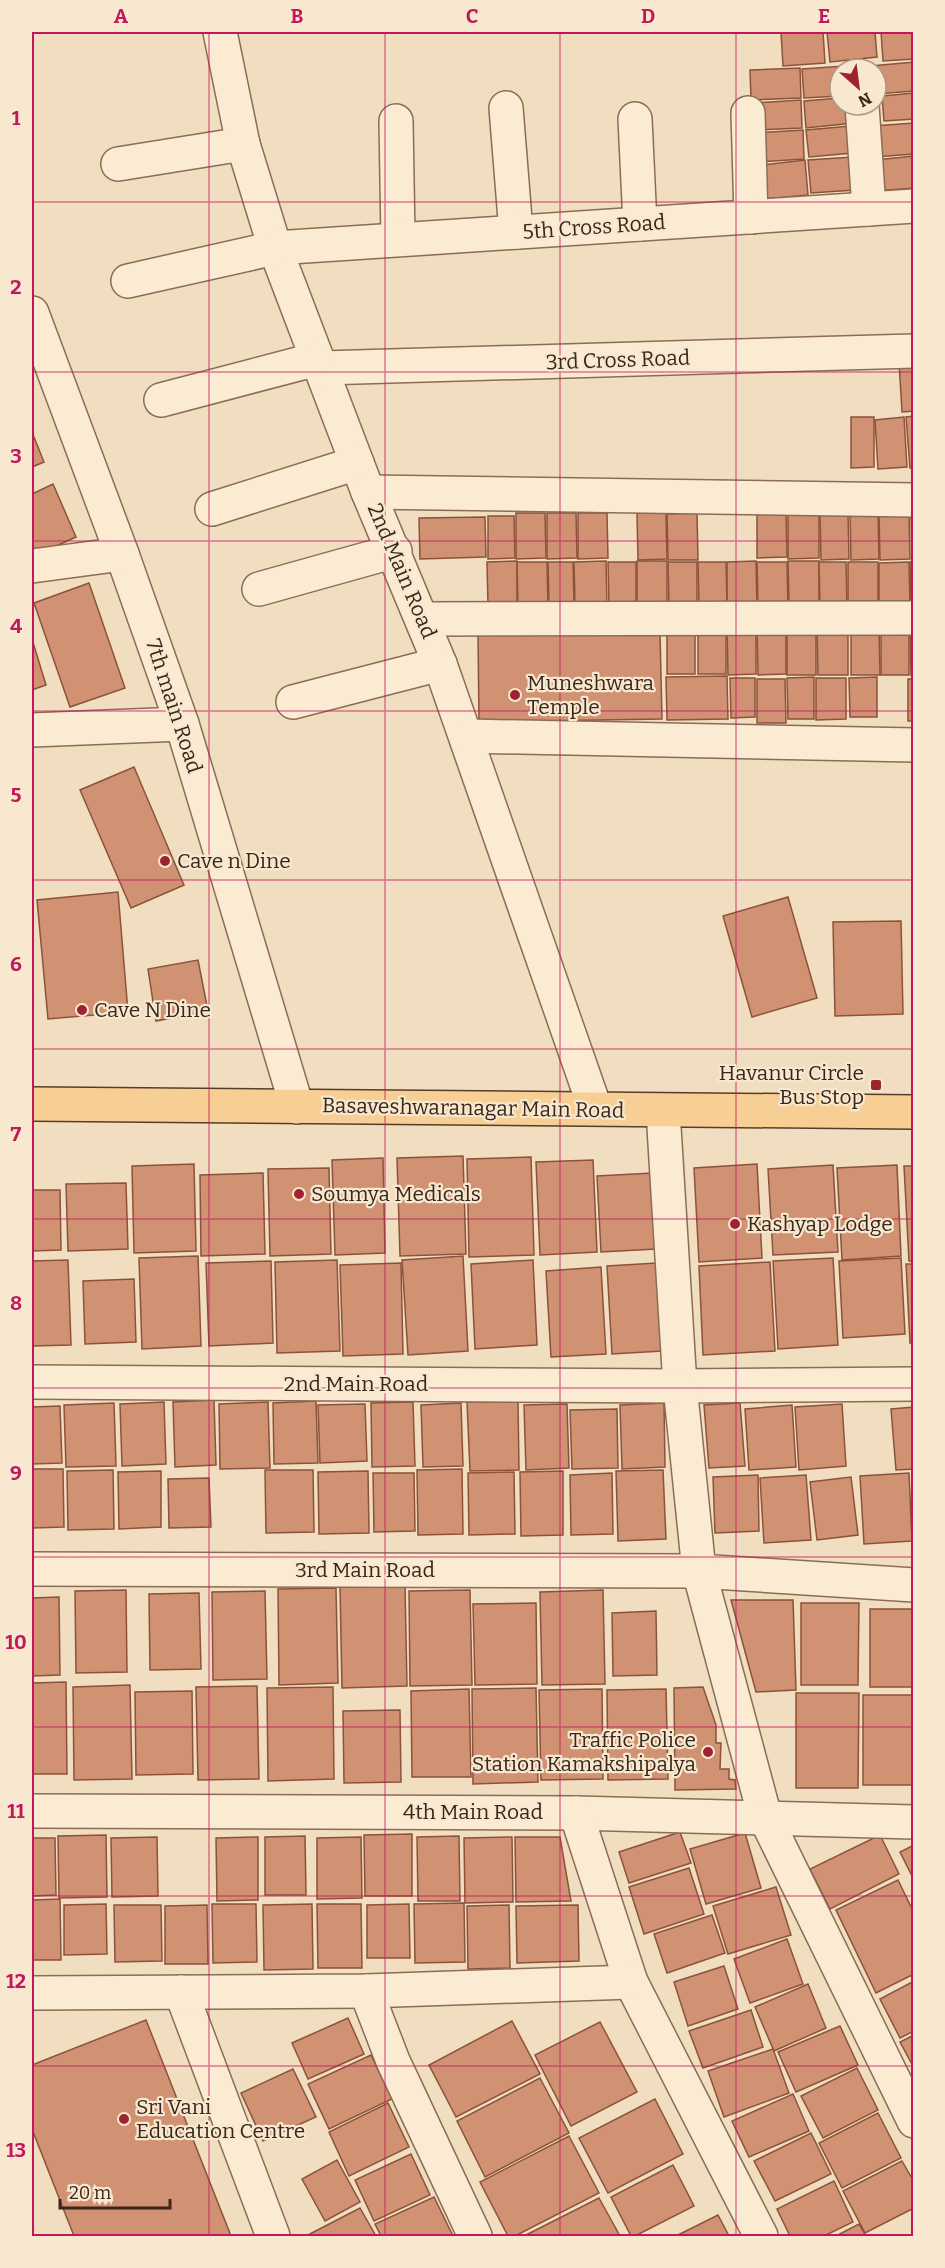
<svg xmlns="http://www.w3.org/2000/svg" width="945" height="2268" viewBox="0 0 945 2268" font-family="Bitter,serif">
	<rect width="100%" height="100%" fill="#f1ddbf"/>
	<g fill="#d19173" stroke="#8b533b" stroke-width="1.5">
		<path d="M781 32H823L825 63 783 66Z"/>
		<path d="M827 32H875L877 57 830 62Z"/>
		<path d="M881 32H914V59L883 61Z"/>
		<path d="M914 62V91L876 94V69H871V66Z"/>
		<path d="M845 66V69H840V96L804 98 802 69Z"/>
		<path d="M800 68 801 98 751 100 750 70Z"/>
		<path d="M914 93V119L884 121 882 96Z"/>
		<path d="M840 98V105H852L854 123 806 128 804 101Z"/>
		<path d="M801 100 802 128 754 130 753 103Z"/>
		<path d="M914 123V154L875 157 873 126Z"/>
		<path d="M850 126 853 153 809 157 806 130Z"/>
		<path d="M803 130 804 159 757 162 756 133Z"/>
		<path d="M914 156V188L877 191 875 160Z"/>
		<path d="M853 157 855 190 811 193 808 160Z"/>
		<path d="M805 160 808 195 765 199 762 165Z"/>
		<path d="M914 361V411L902 412 899 362Z"/>
		<path d="M914 416V468H910L906 417Z"/>
		<path d="M851 417H874V467L851 468Z"/>
		<path d="M904 417 907 467 878 469 875 420Z"/>
		<path d="M32 432 44 462 32 467Z"/>
		<path d="M53 484 76 537 32 557V494Z"/>
		<path d="M757 512H786L787 557 757 558Z"/>
		<path d="M819 512V558L788 559V513Z"/>
		<path d="M516 513H545L546 558 516 559Z"/>
		<path d="M547 513H576L577 558 547 559Z"/>
		<path d="M578 513H607L608 558 578 559Z"/>
		<path d="M637 513H666L667 559 638 560Z"/>
		<path d="M697 513 698 560H668L667 514Z"/>
		<path d="M848 513 849 559 821 560 820 514Z"/>
		<path d="M878 513 879 559 851 560 850 514Z"/>
		<path d="M879 514H909L910 559 880 560Z"/>
		<path d="M911 514H914V560H912Z"/>
		<path d="M488 516H514L515 558 488 559Z"/>
		<path d="M485 517 486 557 420 559 419 518Z"/>
		<path d="M517 561V605H488L487 562Z"/>
		<path d="M606 561 607 605H575L574 562Z"/>
		<rect x="637" y="561" width="30" height="44"/>
		<path d="M756 561 757 607 727 608V562Z"/>
		<path d="M788 561H819V607L789 608Z"/>
		<path d="M914 561V607H911L910 562Z"/>
		<path d="M517 562H547L548 605 518 606Z"/>
		<path d="M548 562H573L574 605H549Z"/>
		<path d="M608 562H636V605L609 606Z"/>
		<path d="M668 562H697V605L669 606Z"/>
		<path d="M698 562H726L727 605 699 606Z"/>
		<path d="M757 562H787L788 608H758Z"/>
		<path d="M819 562H846L847 607 820 608Z"/>
		<path d="M848 562H878V607L848 608Z"/>
		<path d="M909 562 910 608H879V563Z"/>
		<path d="M89 583 125 688 70 707 34 603Z"/>
		<path d="M695 626V674H667V627Z"/>
		<path d="M698 627 726 628V674H698Z"/>
		<path d="M727 627H756V674L728 675Z"/>
		<path d="M757 627H786V674L758 675Z"/>
		<path d="M816 627V675H787V628Z"/>
		<path d="M851 627H879L880 675H851Z"/>
		<rect x="881" y="627" width="28" height="48"/>
		<path d="M910 627H914V675H911Z"/>
		<path d="M817 628H848V675H818Z"/>
		<path d="M660 632 662 719 479 722 478 634Z"/>
		<path d="M32 639 46 685 32 690Z"/>
		<path d="M727 676 728 719 667 720 666 677Z"/>
		<path d="M814 677V719H788L787 678Z"/>
		<path d="M877 677V717H850L849 678Z"/>
		<path d="M730 678H755V717L731 718Z"/>
		<path d="M816 678H846V719L816 720Z"/>
		<path d="M757 679H785L786 723H757Z"/>
		<rect x="908" y="679" width="6" height="42"/>
		<path d="M134 767 184 885 131 908 80 790Z"/>
		<path d="M118 892 128 1012 48 1019 37 900Z"/>
		<path d="M788 897 817 998 752 1017 723 916Z"/>
		<path d="M901 921 903 1014 835 1016 833 922Z"/>
		<path d="M198 960 208 1011 156 1021 148 969Z"/>
		<path d="M463 1156 466 1254 400 1256 397 1158Z"/>
		<path d="M531 1157 534 1255 469 1257 467 1159Z"/>
		<path d="M383 1158 385 1253 335 1255 332 1160Z"/>
		<path d="M593 1160 597 1252 540 1255 536 1162Z"/>
		<path d="M194 1164 196 1251 134 1253 132 1166Z"/>
		<path d="M757 1164 762 1258 699 1262 694 1168Z"/>
		<path d="M833 1165 838 1252 773 1255 768 1169Z"/>
		<path d="M897 1165 901 1256 842 1260 837 1168Z"/>
		<path d="M904 1166H914V1261H909Z"/>
		<path d="M329 1168 331 1254 270 1256 268 1169Z"/>
		<path d="M263 1173 265 1254 201 1256 200 1175Z"/>
		<path d="M653 1173 656 1249 601 1252 597 1176Z"/>
		<path d="M126 1183 128 1249 68 1251 66 1184Z"/>
		<path d="M32 1190H60L61 1250 32 1251Z"/>
		<path d="M198 1256 201 1346 142 1349 139 1258Z"/>
		<path d="M463 1256 468 1351 408 1355 402 1260Z"/>
		<path d="M833 1258 838 1345 778 1349 773 1261Z"/>
		<path d="M901 1258 905 1334 843 1338 839 1261Z"/>
		<path d="M68 1260 71 1345 32 1346V1261Z"/>
		<path d="M337 1260 340 1351 277 1353 275 1262Z"/>
		<path d="M533 1260 537 1345 475 1349 471 1264Z"/>
		<path d="M271 1261 273 1343 209 1346 206 1263Z"/>
		<path d="M770 1262 775 1351 703 1355 699 1266Z"/>
		<path d="M401 1263 403 1354 343 1356 340 1265Z"/>
		<path d="M657 1263 662 1351 612 1354 607 1266Z"/>
		<path d="M906 1264H914V1343H910Z"/>
		<path d="M601 1267 606 1354 551 1357 546 1271Z"/>
		<path d="M134 1279 136 1342 85 1344 83 1281Z"/>
		<path d="M214 1400 216 1465 175 1467 173 1402Z"/>
		<path d="M316 1401 318 1463 274 1464 273 1403Z"/>
		<path d="M518 1401 519 1470 470 1471 467 1402Z"/>
		<path d="M164 1402 166 1464 122 1466 120 1404Z"/>
		<path d="M268 1402 270 1468 220 1469 219 1404Z"/>
		<path d="M413 1402 415 1466 372 1467 371 1403Z"/>
		<path d="M114 1403 116 1466 66 1467 64 1405Z"/>
		<path d="M461 1403 463 1466 423 1467 421 1405Z"/>
		<path d="M664 1403 665 1467 622 1469 620 1405Z"/>
		<path d="M740 1403 745 1466 709 1468 704 1405Z"/>
		<path d="M365 1404 367 1461 320 1463 318 1405Z"/>
		<path d="M567 1404 569 1468 526 1470 524 1405Z"/>
		<path d="M842 1404 846 1466 799 1470 795 1407Z"/>
		<path d="M792 1405 796 1467 749 1470 745 1409Z"/>
		<path d="M60 1406 62 1463 32 1464V1407Z"/>
		<path d="M914 1407V1469L896 1470 891 1409Z"/>
		<path d="M617 1409 618 1468 572 1469 570 1410Z"/>
		<path d="M32 1469H63L64 1527 32 1528Z"/>
		<path d="M462 1469 463 1534 418 1535 417 1470Z"/>
		<path d="M113 1470 114 1529 68 1530 67 1471Z"/>
		<path d="M265 1470H313L314 1532 266 1533Z"/>
		<path d="M663 1470 666 1539 618 1541 616 1471Z"/>
		<path d="M161 1471V1527L119 1529 118 1472Z"/>
		<path d="M368 1471 369 1533 319 1534 318 1472Z"/>
		<path d="M563 1471V1535L521 1536 520 1472Z"/>
		<path d="M514 1472 515 1534 469 1535 468 1473Z"/>
		<path d="M373 1473H414L415 1531 374 1532Z"/>
		<path d="M612 1473 613 1534 571 1535 570 1475Z"/>
		<path d="M909 1473 912 1541 864 1544 860 1476Z"/>
		<path d="M758 1475 759 1531 715 1533 713 1477Z"/>
		<path d="M806 1475 811 1540 764 1543 760 1478Z"/>
		<path d="M851 1477 858 1535 817 1540 810 1482Z"/>
		<path d="M209 1478 211 1527 169 1528 168 1479Z"/>
		<path d="M405 1585 407 1686 342 1688 340 1587Z"/>
		<path d="M336 1588 338 1683 279 1685 278 1589Z"/>
		<path d="M126 1590 127 1672 76 1673 75 1591Z"/>
		<path d="M470 1590 472 1685 410 1686 409 1591Z"/>
		<path d="M603 1590 605 1684 542 1685 540 1592Z"/>
		<path d="M265 1591 267 1679 213 1680 212 1592Z"/>
		<path d="M199 1593 201 1669 150 1670 149 1594Z"/>
		<path d="M59 1597 60 1675 32 1676V1598Z"/>
		<path d="M731 1600H793L796 1690 756 1692Z"/>
		<path d="M536 1603 537 1684 475 1685 473 1604Z"/>
		<path d="M801 1603H859L858 1685H801Z"/>
		<rect x="870" y="1609" width="44" height="78"/>
		<path d="M656 1611 657 1675 613 1676 612 1613Z"/>
		<path d="M66 1682 67 1774H32V1683Z"/>
		<path d="M130 1685 132 1779 74 1780 73 1687Z"/>
		<path d="M257 1686 259 1779 198 1780 196 1687Z"/>
		<path d="M333 1687 334 1779 268 1781 267 1688Z"/>
		<path d="M703 1687 716 1725V1743H721L720 1769H729V1779L735 1780 736 1789 675 1790 674 1688Z"/>
		<path d="M536 1688 538 1782 473 1784 472 1689Z"/>
		<path d="M469 1689 471 1777H412L411 1691Z"/>
		<path d="M602 1689 603 1779 541 1780 539 1690Z"/>
		<path d="M666 1689 668 1779 608 1780 607 1690Z"/>
		<path d="M192 1691 193 1774 136 1775 135 1692Z"/>
		<path d="M796 1693H859L858 1788H796Z"/>
		<rect x="863" y="1695" width="51" height="90"/>
		<path d="M400 1710 401 1782 344 1783 343 1711Z"/>
		<path d="M680 1832 691 1863 629 1883 619 1852Z"/>
		<path d="M745 1833 761 1888 706 1904 690 1849Z"/>
		<path d="M412 1834V1896H365L364 1835Z"/>
		<path d="M106 1835 107 1897 59 1898 58 1836Z"/>
		<path d="M880 1835 899 1874 830 1909 810 1869Z"/>
		<path d="M305 1836 306 1895H265V1837Z"/>
		<path d="M459 1836 460 1901H418L417 1837Z"/>
		<path d="M157 1837 158 1896 112 1897 111 1838Z"/>
		<path d="M258 1837V1900L217 1901 216 1838Z"/>
		<path d="M361 1837 362 1898 317 1899V1838Z"/>
		<path d="M512 1837 513 1902 465 1903 464 1838Z"/>
		<path d="M515 1837H560L571 1901 516 1902Z"/>
		<path d="M32 1838H55L56 1895 32 1896Z"/>
		<path d="M914 1845V1880L900 1852Z"/>
		<path d="M689 1868 704 1914 644 1934 629 1887Z"/>
		<path d="M898 1880 914 1913V1974L876 1993 836 1910Z"/>
		<path d="M776 1887 791 1935 728 1954 713 1906Z"/>
		<path d="M60 1899 61 1960H32V1900Z"/>
		<path d="M464 1903 465 1962 415 1963 414 1904Z"/>
		<path d="M106 1904 107 1954 64 1955V1905Z"/>
		<path d="M212 1904H256L257 1962 213 1963Z"/>
		<path d="M312 1904 313 1969 264 1970 263 1905Z"/>
		<path d="M317 1904H361L362 1968H318Z"/>
		<path d="M409 1904 410 1958H367V1905Z"/>
		<path d="M114 1905H161L162 1961 115 1962Z"/>
		<path d="M207 1905 208 1964H165V1906Z"/>
		<path d="M509 1905 510 1968 468 1969 467 1906Z"/>
		<path d="M578 1905 579 1961 517 1963 516 1906Z"/>
		<path d="M712 1915 725 1953 667 1973 654 1934Z"/>
		<path d="M787 1939 803 1984 750 2003 734 1959Z"/>
		<path d="M724 1966 738 2009 688 2026 674 1982Z"/>
		<path d="M914 1981V2031L900 2038 880 1999Z"/>
		<path d="M808 1984 826 2028 774 2051 755 2007Z"/>
		<path d="M751 2010 763 2047 703 2068 689 2031Z"/>
		<path d="M348 2018 364 2054 308 2079 292 2043Z"/>
		<path d="M146 2020 231 2236H74L32 2129V2065Z"/>
		<path d="M512 2021 540 2074 456 2117 429 2065Z"/>
		<path d="M600 2022 637 2092 571 2126 535 2055Z"/>
		<path d="M840 2026 858 2065 796 2092 778 2052Z"/>
		<path d="M914 2035V2068L900 2042Z"/>
		<path d="M773 2049 789 2093 724 2117 708 2071Z"/>
		<path d="M371 2055 392 2099 329 2129 308 2084Z"/>
		<path d="M857 2068 878 2110 823 2138 801 2096Z"/>
		<path d="M293 2069 316 2117 263 2141 241 2093Z"/>
		<path d="M540 2078 569 2133 485 2177 457 2121Z"/>
		<path d="M793 2094 809 2131 749 2157 732 2121Z"/>
		<path d="M655 2099 683 2154 608 2193 579 2138Z"/>
		<path d="M388 2103 409 2147 349 2176 329 2132Z"/>
		<path d="M878 2113 901 2158 842 2188 819 2143Z"/>
		<path d="M811 2133 831 2174 775 2201 754 2161Z"/>
		<path d="M569 2136 599 2193 515 2236H508L480 2182Z"/>
		<path d="M411 2154 430 2195 374 2221 355 2180Z"/>
		<path d="M337 2160 360 2202 325 2221 302 2179Z"/>
		<path d="M902 2161 914 2182V2208L865 2233 843 2191Z"/>
		<path d="M673 2165 694 2206 635 2236H631L611 2197Z"/>
		<path d="M834 2181 853 2222 824 2236H790L777 2209Z"/>
		<path d="M434 2197 453 2236H381L375 2224Z"/>
		<path d="M599 2198 620 2236H524Z"/>
		<path d="M360 2208 376 2236H306Z"/>
		<path d="M718 2215 729 2236H676Z"/>
		<path d="M859 2224 866 2236H836Z"/>
	</g>
	<g fill="none" stroke-linecap="round" stroke-linejoin="round">
		<defs>
			<g id="minor">
				<path d="M220 32 243 144 275 248 368 492 440 664 595 1108"/>
				<path d="M862 105 869 209"/>
				<path d="M506 108 516 232"/>
				<path d="M748 113 751 217"/>
				<path d="M635 119 640 224"/>
				<path d="M396 121 398 239"/>
				<path d="M118 164 243 144"/>
				<path d="M128 281 275 248 914 206"/>
				<path d="M32 313 122 554 182 724 297 1107"/>
				<path d="M322 368 914 351"/>
				<path d="M161 400 317 359"/>
				<path d="M368 492 914 500"/>
				<path d="M212 509 357 463"/>
				<path d="M32 566 122 554"/>
				<path d="M259 589 395 551"/>
				<path d="M422 619 914 618"/>
				<path d="M293 702 440 664"/>
				<path d="M32 730 182 724"/>
				<path d="M466 736 914 745"/>
				<path d="M663 1111 680 1386 914 1384"/>
				<path d="M32 1382 680 1386 699 1571 914 1585"/>
				<path d="M32 1569 699 1571 765 1817 914 2121"/>
				<path d="M32 1811 576 1813 914 1822"/>
				<path d="M576 1813 631 1982 761 2236"/>
				<path d="M366 1991 393 2061 475 2236"/>
				<path d="M181 1992 273 2236"/>
				<path d="M32 1993 366 1991 631 1982"/>
			</g>
			<path id="major" d="M32 1104 914 1112"/>
		</defs>
		<use href="#minor" stroke="#8b6d56" stroke-width="36"/>
		<use href="#major" stroke="#583c2b" stroke-width="36"/>
		<use href="#minor" stroke="#fbebd3" stroke-width="33"/>
		<use href="#major" stroke="#f7cf94" stroke-width="33"/>
	</g>
	<path fill="none" stroke="#c2185b" stroke-width="1.5" stroke-opacity="0.55" d="M209 32V2236M385 32V2236M560 32V2236M736 32V2236M32 202H914M32 372H914M32 541H914M32 711H914M32 880H914M32 1049H914M32 1219H914M32 1388H914M32 1557H914M32 1727H914M32 1896H914M32 2066H914"/>
	<g fill="#9e222f" stroke="#f8e8cf" stroke-width="2">
		<circle cx="515" cy="695" r="6"/>
		<circle cx="165" cy="861" r="6"/>
		<circle cx="82" cy="1010" r="6"/>
		<rect x="870" y="1079" width="12" height="12" rx="3"/>
		<circle cx="299" cy="1194" r="6"/>
		<circle cx="735" cy="1224" r="6"/>
		<circle cx="708" cy="1752" r="6"/>
		<circle cx="124" cy="2119" r="6"/>
	</g>
	<g text-anchor="middle" stroke-width="4.5" stroke-linejoin="round" paint-order="stroke">
		<g font-size="21" fill="#39271c" stroke="#f8e8cf">
			<text transform="translate(594 227) rotate(-4)" y="7">5th Cross Road</text>
			<text transform="translate(618 360) rotate(-2)" y="7">3rd Cross Road</text>
			<text transform="translate(402 571) rotate(67)" y="7">2nd Main Road</text>
			<text transform="translate(174 706) rotate(72)" y="7">7th main Road</text>
			<text transform="translate(473 1108) rotate(1)" y="7">Basaveshwaranagar Main Road</text>
			<text x="356" y="1391">2nd Main Road</text>
			<text x="365" y="1577">3rd Main Road</text>
			<text x="473" y="1819">4th Main Road</text>
		</g>
		<g font-size="21" fill="#39271c" stroke="#f8e8cf" text-anchor="start">
			<text x="527" y="690">Muneshwara<tspan x="527" dy="24">Temple</tspan></text>
			<text x="177" y="868">Cave n Dine</text>
			<text x="94" y="1017">Cave N Dine</text>
			<text x="864" y="1080" text-anchor="end">Havanur Circle<tspan x="864" dy="24">Bus Stop</tspan></text>
			<text x="311" y="1201">Soumya Medicals</text>
			<text x="747" y="1231">Kashyap Lodge</text>
			<text x="696" y="1747" text-anchor="end">Traffic Police<tspan x="696" dy="24">Station Kamakshipalya</tspan></text>
			<text x="136" y="2114">Sri Vani<tspan x="136" dy="24">Education Centre</tspan></text>
		</g>
	</g>
	<rect width="945" height="2268" fill="none" stroke="#f8e8cf" stroke-width="66"/>
	<g transform="translate(858 87) rotate(152)"><circle r="28" fill="#f8e8cf" stroke="#ac9b87" stroke-width="1.5"/>
	<path d="M0-4.5L10 22L0 15L-10 22Z" fill="#9e222f"/>
	<text y="-9" font-size="16" font-weight="bold" text-anchor="middle" fill="#39271c">N</text>
	</g>
	<path d="M60 2199v9h110v-9" fill="none" stroke="#39271c" stroke-width="3"/>
	<text x="69" y="2199" font-size="18" fill="#39271c" stroke="#f8e8cf" stroke-width="4.5" paint-order="stroke">20 m</text>
	<rect x="33" y="33" width="879" height="2202" fill="none" stroke="#c2185b" stroke-width="2"/>
	<g font-size="20" text-anchor="middle" font-weight="bold" fill="#c2185b">
		<text x="121" y="23">A</text>
		<text x="297" y="23">B</text>
		<text x="472" y="23">C</text>
		<text x="648" y="23">D</text>
		<text x="824" y="23">E</text>
		<text x="16" y="125">1</text>
		<text x="16" y="294">2</text>
		<text x="16" y="463">3</text>
		<text x="16" y="633">4</text>
		<text x="16" y="802">5</text>
		<text x="16" y="971">6</text>
		<text x="16" y="1141">7</text>
		<text x="16" y="1310">8</text>
		<text x="16" y="1480">9</text>
		<text x="16" y="1649">10</text>
		<text x="16" y="1818">11</text>
		<text x="16" y="1988">12</text>
		<text x="16" y="2157">13</text>
	</g>
</svg>
